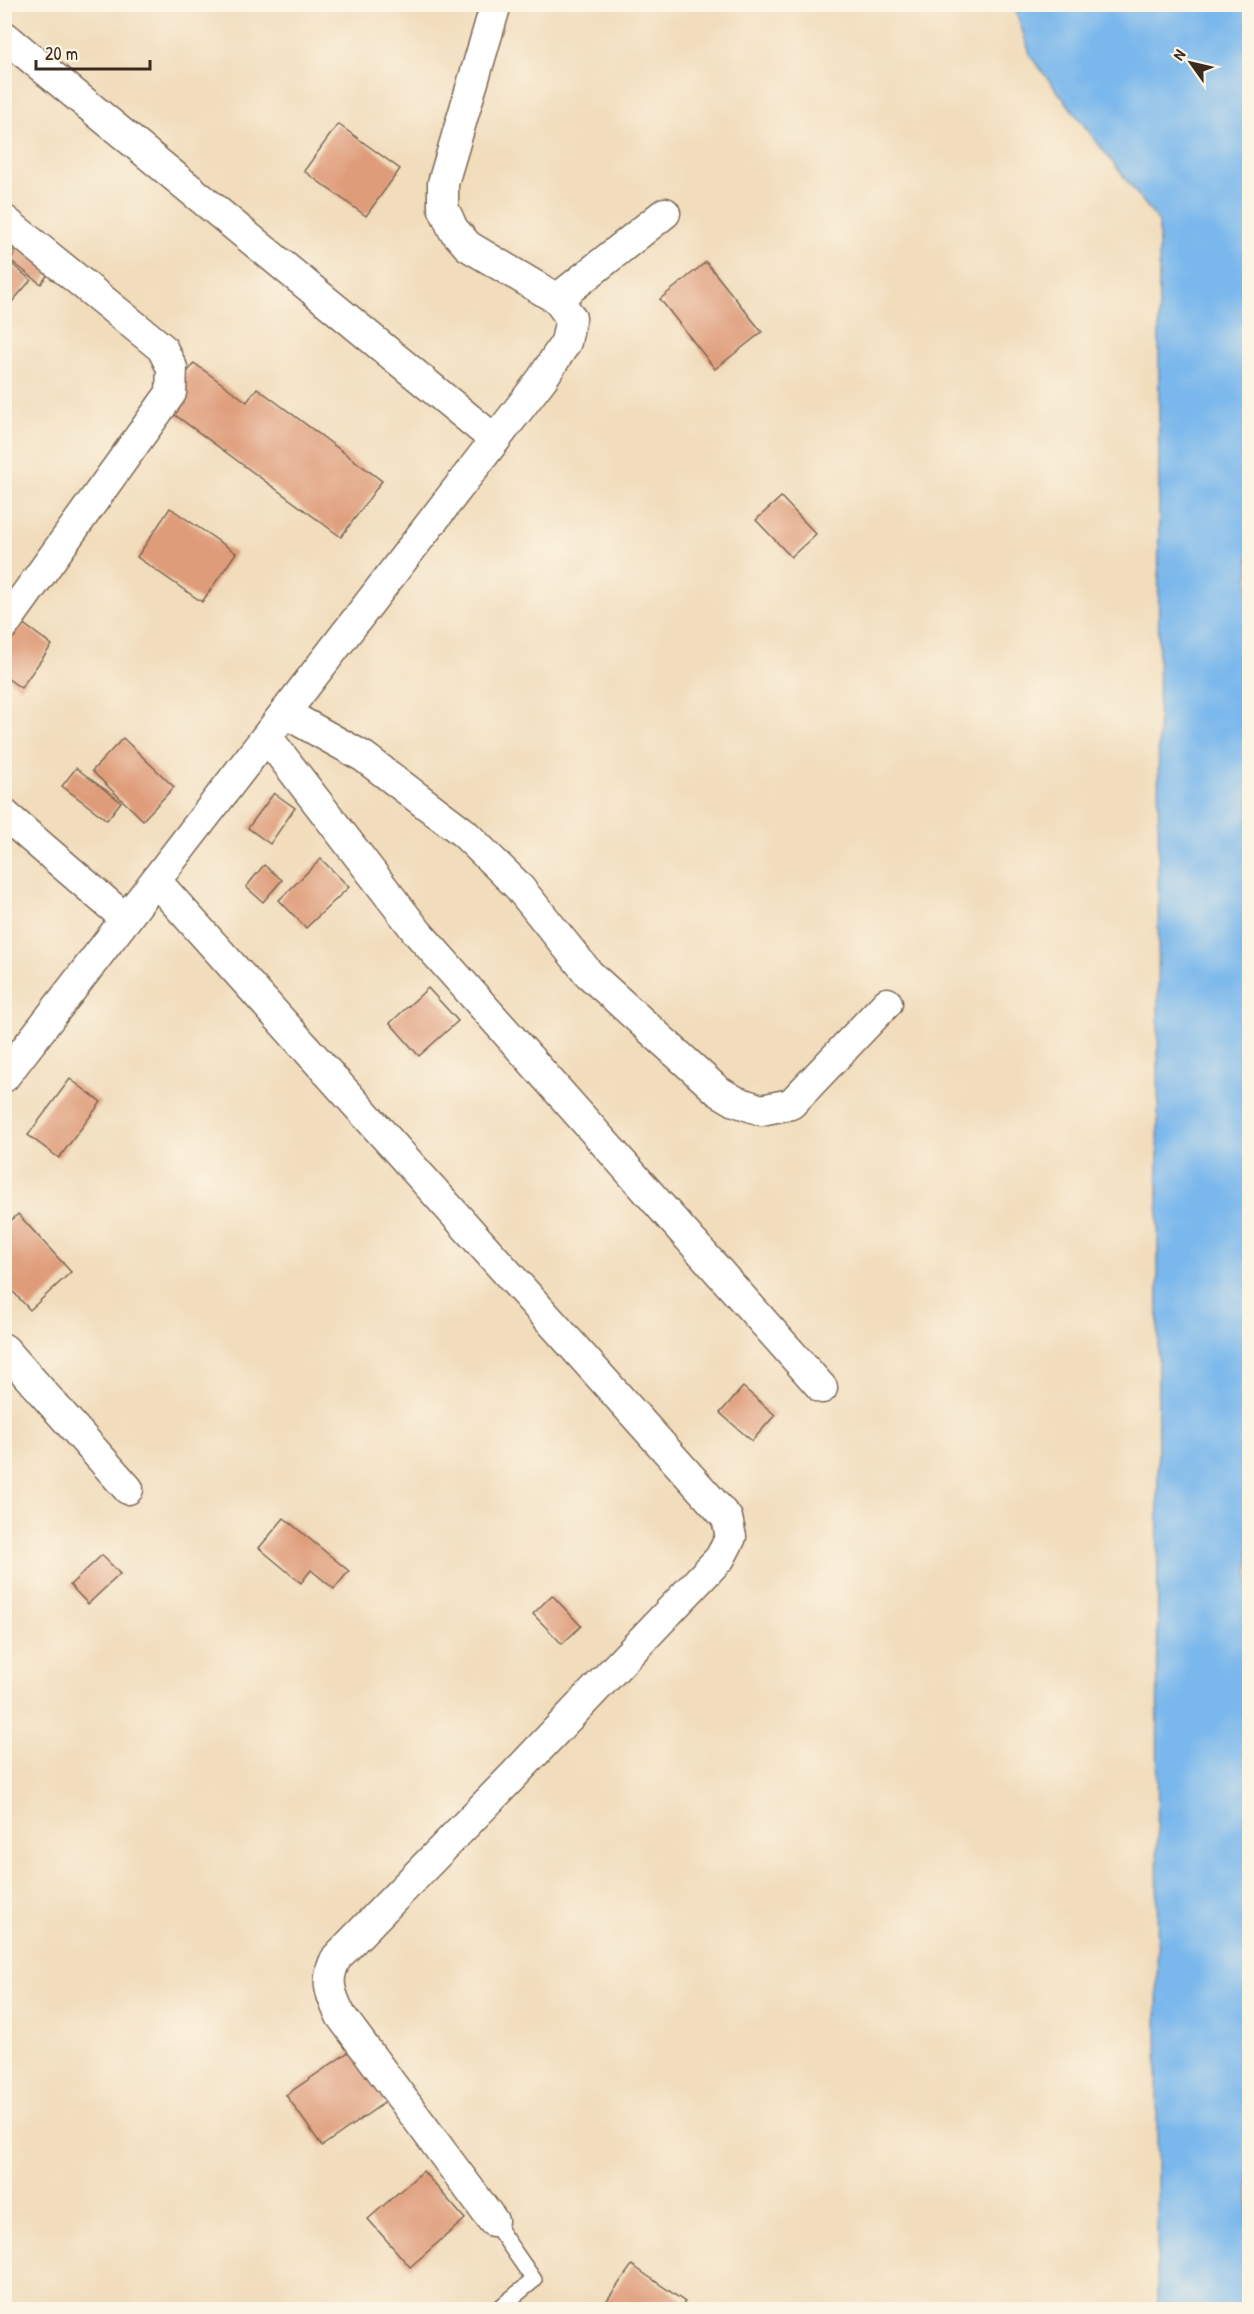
<svg xmlns="http://www.w3.org/2000/svg" width="1254" height="2314" viewBox="0 0 1254 2314" font-family="'Patrick Hand',sans-serif">
	<rect width="100%" height="100%" fill="#fcf5e5"/>
	<filter id="ink" filterUnits="userSpaceOnUse"><feTurbulence type="fractalNoise" baseFrequency=".0167" numOctaves="2"/><feDisplacementMap in="SourceGraphic" scale="12" xChannelSelector="R" yChannelSelector="G"/><feConvolveMatrix kernelMatrix="1 2 1 2 8 2 1 2 1" color-interpolation-filters="sRGB"/></filter>
	<filter id="wash" filterUnits="userSpaceOnUse"><feTurbulence type="fractalNoise" baseFrequency=".008" numOctaves="4" result="noise"/><feDisplacementMap in="SourceGraphic" scale="24" xChannelSelector="R" yChannelSelector="G"/><feGaussianBlur stdDeviation="1.35" result="paint"/><feColorMatrix in="noise" values="0 0 0 0 0 0 0 0 0 0 0 0 0 0 0 0 0 1.4 0 .05"/><feComposite in="paint" operator="in"/></filter>
	<g filter="url(#wash)">
		<rect width="100%" height="100%" fill="#f1dcbb"/>
		<path fill="#79b7ec" stroke="#5a7085" stroke-width="1.5" d="M1014 5H1249V2309H1157L1159 222 1031 57Z"/>
		<g id="blocks">
			<g fill="#df9c7a">
				<path d="M338 124 400 169 366 216 304 171Z"/>
				<path d="M4 228 25 238 6 259 31 280 4 311Z"/>
				<path d="M26 239 56 263 41 284 10 260Z"/>
				<path d="M706 262 762 332 715 369 660 299Z"/>
				<path d="M194 363 247 402 257 388 382 481 341 537 163 406Z"/>
				<path d="M781 497 816 534 791 557 756 520Z"/>
				<path d="M170 508 236 553 202 602 137 557Z"/>
				<path d="M10 614 52 645 21 688 4 676V621Z"/>
				<path d="M123 738 174 787 143 820 92 771Z"/>
				<path d="M76 768 121 802 107 820 62 786Z"/>
				<path d="M274 793 295 808 270 844 248 828Z"/>
				<path d="M321 859 349 887 306 928 279 900Z"/>
				<path d="M264 865 282 880 263 902 246 887Z"/>
				<path d="M428 988 458 1021 419 1056 390 1023Z"/>
				<path d="M70 1079 101 1102 59 1158 28 1135Z"/>
				<path d="M18 1214 71 1272 30 1310 4 1282V1227Z"/>
				<path d="M743 1387 775 1415 752 1441 720 1413Z"/>
				<path d="M284 1518 349 1571 334 1589 311 1570 301 1583 259 1548Z"/>
				<path d="M102 1555 120 1574 88 1604 70 1585Z"/>
				<path d="M552 1595 581 1626 562 1644 533 1614Z"/>
				<path d="M353 2049 388 2100 322 2146 286 2095Z"/>
				<path d="M423 2171 465 2219 410 2267 368 2219Z"/>
				<path d="M632 2265 685 2302 679 2310H600Z"/>
			</g>
		</g>
	</g>
	<g filter="url(#ink)">
		<use href="#blocks" fill-opacity="0" stroke="#7b6855" stroke-width="1.5"/>
		<g fill="none" stroke-linecap="round" stroke-linejoin="round">
			<defs>
				<path id="lane" d="M493 2221 534 2280 497 2310"/>
				<g id="street">
					<path d="M4 36 495 440"/>
					<path d="M4 220 162 348 172 368 171 393 4 625"/>
					<path d="M557 299 665 213"/>
					<path d="M285 713 364 757 464 833 518 886 589 974 718 1091 735 1101 761 1110 791 1104 887 1003"/>
					<path d="M267 737 418 933 822 1388"/>
					<path d="M4 814 126 919"/>
					<path d="M156 881 727 1518 731 1537 720 1558 514 1775 337 1957C324 1979 330 1994 341 2016L493 2221"/>
					<path d="M4 1077 542 379 566 342 571 318 557 299 468 246 453 229 443 207V183L496 4"/>
					<path d="M4 1349 128 1489"/>
				</g>
			</defs>
			<use href="#lane" stroke="#7b6855" stroke-width="18"/>
			<use href="#street" stroke="#7b6855" stroke-width="33"/>
			<use href="#lane" stroke="#fff" stroke-width="15"/>
			<use href="#street" stroke="#fff" stroke-width="30"/>
		</g>
	</g>
	<rect width="1254" height="2314" fill="none" stroke="#fcf5e5" stroke-width="24"/>
	<g transform="translate(1191 63) rotate(304)" stroke="#fcf5e5" stroke-width="4.5" paint-order="stroke">
	<path d="M0-4.5L10 22L0 15L-10 22Z" fill="#3b2a1e"/>
	<text y="-9" font-size="16" font-weight="bold" text-anchor="middle" fill="#3b2a1e">N</text>
	</g>
	<path d="M36 60v9h114v-9" fill="none" stroke="#3b2a1e" stroke-width="3"/>
	<text x="45" y="60" font-size="18" fill="#3b2a1e" stroke="#fcf5e5" stroke-width="4.5" paint-order="stroke">20 m</text>
</svg>
